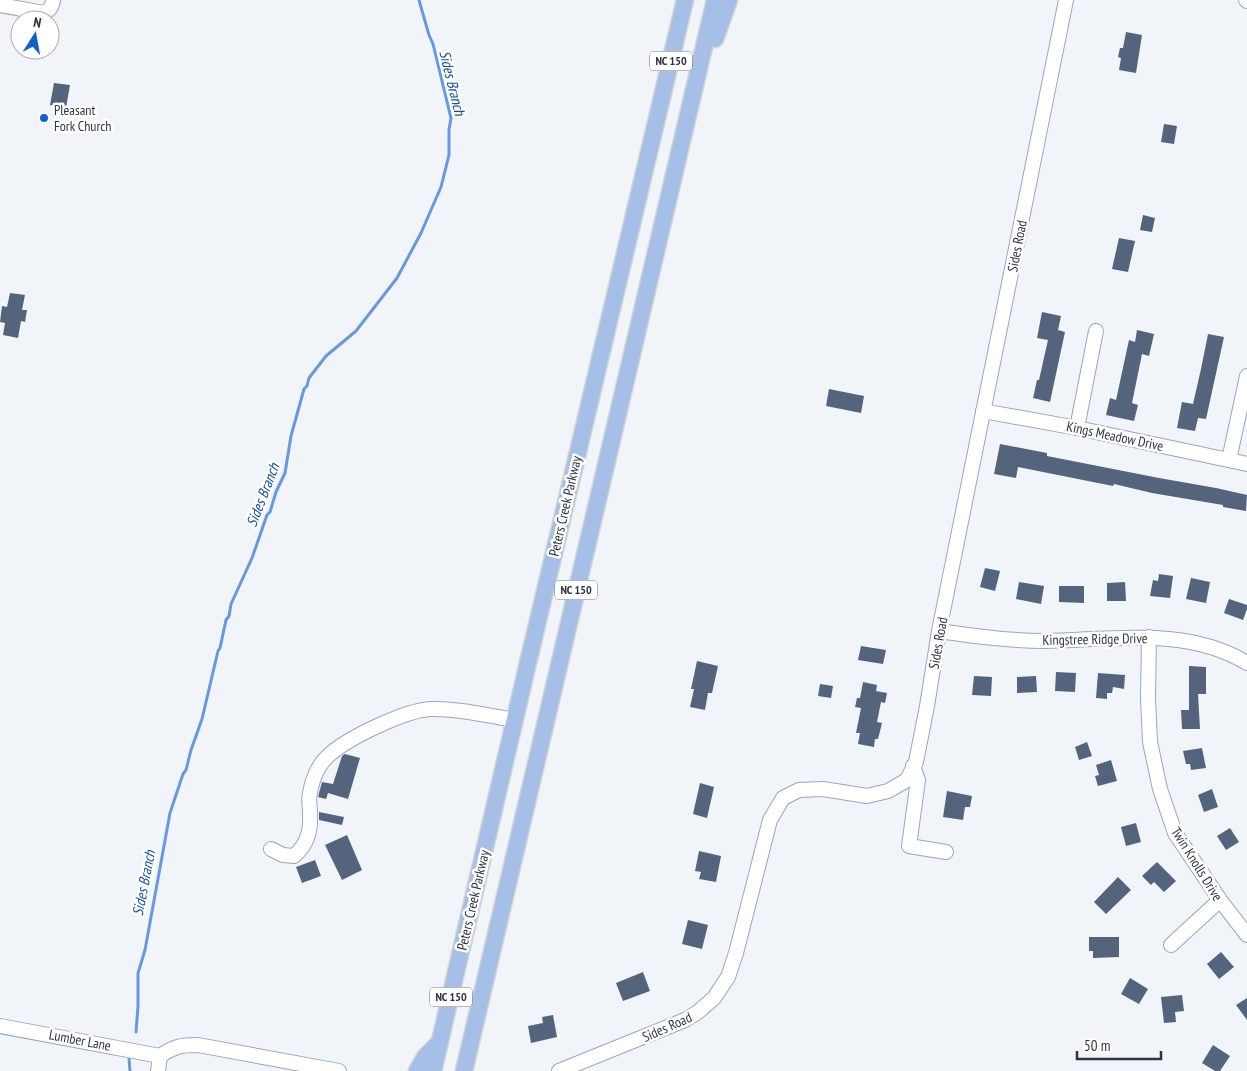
<svg xmlns="http://www.w3.org/2000/svg" width="1247" height="1071" viewBox="0 0 1247 1071" font-family="'PT Sans Narrow',sans-serif">
	<rect width="100%" height="100%" fill="#f1f5fa"/>
	<g fill="none" stroke-linecap="round" stroke-linejoin="round">
		<g stroke="#6798e1" stroke-width="3">
			<path d="M136 1032 138 1006V973L145 950 170 813 183 774 186 770 191 750 202 719 218 651 220 648 226 620 229 616 231 604 252 558 267 515 270 512 276 492 285 473 291 436 304 389 307 386 309 378 326 356 356 331 397 278 421 233 441 187 449 155V130L451 118 433 44 429 35 419 0"/>
			<path d="M129 1059 130 1071"/>
		</g>
	</g>
	<g fill="#54647c">
		<path d="M1126 32 1142 35 1136 73 1119 70 1121 58 1118 57 1120 48H1123Z"/>
		<path d="M54 83 70 85 66 108 50 105Z"/>
		<path d="M1164 124 1177 126 1174 144 1161 142Z"/>
		<path d="M1143 215 1155 218 1152 232 1140 230Z"/>
		<path d="M1119 238 1135 241 1128 272 1112 269Z"/>
		<path d="M10 293 25 295 22 310H27L25 322 21 321 18 338 3 335 5 323 0 322 2 306 7 307Z"/>
		<path d="M1042 312 1061 316 1058 330 1065 332 1050 402 1033 398 1037 380H1039L1048 340 1037 338Z"/>
		<path d="M1137 330 1154 334 1149 356 1142 354 1132 403 1138 405 1134 421 1106 415 1110 398 1116 400 1129 340 1135 342Z"/>
		<path d="M1208 334 1224 337 1206 419 1198 418 1195 431 1177 428 1182 402 1193 404 1201 369Z"/>
		<path d="M829 389 864 396 861 413 826 406Z"/>
		<path d="M1000 444 1047 453V456L1159 478 1216 488 1247 495 1246 511 1223 507V505L1152 493 1114 484 1113 486 1018 467 1016 478 994 474Z"/>
		<path d="M985 568 1000 571 995 591 980 587Z"/>
		<path d="M1159 574 1173 576 1170 598 1150 596 1153 580 1158 581Z"/>
		<path d="M1191 578 1210 582 1206 603 1186 599Z"/>
		<path d="M1019 582 1044 586 1041 604 1016 599Z"/>
		<path d="M1125 582 1126 601H1107V583Z"/>
		<path d="M1059 586H1084V603L1059 602Z"/>
		<path d="M1229 599 1247 605V609L1243 620 1224 613Z"/>
		<path d="M861 646 886 650 883 664 858 660Z"/>
		<path d="M697 661 718 666 712 693H708L705 710 690 707 694 689H691Z"/>
		<path d="M1189 666 1206 667V694H1198L1200 729H1182L1181 710H1189Z"/>
		<path d="M1056 672 1076 673 1075 692 1055 691Z"/>
		<path d="M1098 673 1125 675 1124 689 1113 687 1112 693H1107V699L1096 698Z"/>
		<path d="M974 676 992 677 991 696 972 695Z"/>
		<path d="M1036 676 1037 692 1017 693V677Z"/>
		<path d="M863 682 877 685 876 691 887 693 885 703 881 702 877 722 882 723 878 739H875L874 747 858 744 860 733H856L861 708 855 707 857 698H860Z"/>
		<path d="M820 684 833 686 831 698 818 696Z"/>
		<path d="M1087 742 1092 756 1079 760 1075 747Z"/>
		<path d="M1202 748 1206 768 1191 770 1190 764H1186L1183 751Z"/>
		<path d="M345 754 360 758 348 799 328 793 326 799 318 797 322 782 333 784 342 756Z"/>
		<path d="M1111 760 1117 781 1098 786 1095 776 1099 775 1096 765Z"/>
		<path d="M700 783 714 787 707 818 693 814Z"/>
		<path d="M1212 789 1218 807 1204 812 1198 795Z"/>
		<path d="M947 791 972 796 970 807H965L963 820 943 817Z"/>
		<path d="M319 812 344 817 342 825 319 820Z"/>
		<path d="M1136 823 1141 842 1126 846 1121 827Z"/>
		<path d="M1230 828 1239 842 1226 850 1217 836Z"/>
		<path d="M347 835 362 870 342 880 325 845Z"/>
		<path d="M699 851 721 856 716 882 699 879 701 872 695 871Z"/>
		<path d="M315 860 321 876 302 883 296 867Z"/>
		<path d="M1157 862 1176 881 1164 892 1154 882 1151 885 1142 876Z"/>
		<path d="M1118 877 1131 890 1106 914 1094 902Z"/>
		<path d="M688 920 708 925 702 949 682 944Z"/>
		<path d="M1089 937H1119V957L1093 958V951H1089Z"/>
		<path d="M1221 952 1234 967 1219 979 1207 964Z"/>
		<path d="M643 972 650 991 623 1001 616 983Z"/>
		<path d="M1130 978 1148 989 1139 1004 1121 994Z"/>
		<path d="M1182 995 1184 1011 1175 1012 1176 1022 1164 1023 1161 997Z"/>
		<path d="M1247 998V1020L1236 1005Z"/>
		<path d="M553 1015 557 1037 531 1043 528 1026 543 1023 542 1017Z"/>
		<path d="M1213 1045 1230 1056 1220 1071H1215L1202 1063Z"/>
	</g>
	<g fill="none" stroke-linecap="round" stroke-linejoin="round">
		<defs>
			<g id="minor">
				<path d="M1246 0 1247 1"/>
				<path d="M0 5 44 13C50 10 52 7 53 0"/>
				<path d="M983 411 1077 428 1247 464"/>
				<path d="M1077 428 1096 331"/>
				<path d="M1229 460 1247 376"/>
				<path d="M939 631C974 636 1010 641 1045 641 1112 640 1186 626 1247 663"/>
				<path d="M1149 637 1148 698 1150 742 1160 789 1175 833 1220 900 1247 935"/>
				<path d="M913 766 918 780 909 846 946 852"/>
				<path d="M271 849 283 855 294 856C308 844 311 830 310 812 310 806 308 799 310 793 312 780 318 765 328 756 347 738 406 710 431 709 458 708 489 716 515 720"/>
				<path d="M1171 945 1220 900"/>
				<path d="M0 1026 160 1056"/>
				<path d="M158 1071 160 1056C175 1046 181 1045 198 1045L339 1071"/>
				<path d="M559 1071 685 1020 698 1012 714 998 728 977 736 953 770 820 783 798 799 790 823 789 867 796 888 791 907 780 916 762 927 706 939 631 1066 0"/>
			</g>
			<g id="major">
				<path d="M715 39 729 0"/>
				<path d="M417 1071 425 1057 440 1042"/>
				<path d="M433 1071 527 667 685 0"/>
				<path d="M464 1071 715 0"/>
			</g>
		</defs>
		<use href="#minor" stroke="#95a7c1" stroke-width="16"/>
		<use href="#major" stroke="#d1d3d5" stroke-width="19"/>
		<use href="#minor" stroke="#fff" stroke-width="14"/>
		<use href="#major" stroke="#a5bfe6" stroke-width="16"/>
	</g>
	<circle fill="#1260cb" stroke="#fff" stroke-width="2" cx="44" cy="118" r="5"/>
	<g text-anchor="middle" stroke-width="5" stroke-linejoin="round" paint-order="stroke">
		<g fill="#fff" stroke="#6d7279" stroke-width="1">
			<rect x="650" y="51.5" width="42" height="19" rx="4"/>
			<rect x="555" y="580.5" width="42" height="19" rx="4"/>
			<rect x="430" y="987.5" width="42" height="19" rx="4"/>
		</g>
		<g font-size="12" font-weight="bold" fill="#2e3540">
			<text x="671" y="65">NC 150</text>
			<text x="576" y="594">NC 150</text>
			<text x="451" y="1001">NC 150</text>
		</g>
		<g font-size="14" fill="#2e3540" stroke="#fff" text-anchor="start">
			<text x="54" y="115">Pleasant<tspan x="54" dy="16">Fork Church</tspan></text>
		</g>
		<g font-size="14" fill="#2e3540" stroke="#fff">
			<text transform="translate(1017 246) rotate(-79)" y="5">Sides Road</text>
			<text transform="translate(1115 436) rotate(12)" y="5">Kings Meadow Drive</text>
			<text transform="translate(565 506) rotate(-77)" y="5">Peters Creek Parkway</text>
			<text transform="translate(1095 639) rotate(-1)" y="5">Kingstree Ridge Drive</text>
			<text transform="translate(938 643) rotate(-80)" y="5">Sides Road</text>
			<text transform="translate(1197 864) rotate(58)" y="5">Twin Knolls Drive</text>
			<text transform="translate(473 900) rotate(-77)" y="5">Peters Creek Parkway</text>
			<text transform="translate(667 1027) rotate(-24)" y="5">Sides Road</text>
			<text transform="translate(80 1040) rotate(11)" y="5">Lumber Lane</text>
		</g>
		<g font-size="15" font-style="italic" fill="#1350a6" stroke="#fff">
			<text transform="translate(452 83) rotate(76)" y="5">Sides Branch</text>
			<text transform="translate(263 495) rotate(-69)" y="5">Sides Branch</text>
			<text transform="translate(144 883) rotate(-79)" y="5">Sides Branch</text>
		</g>
	</g>
	<g transform="translate(35 35) rotate(11)"><circle r="24" fill="#ffffff" stroke="#abaeb3"/>
	<path d="M0-4L9 19L0 12L-9 19Z" fill="#1260cb"/>
	<text y="-8" font-size="14" font-weight="bold" text-anchor="middle" fill="#2e3540">N</text>
	</g>
	<path d="M1077 1051v8h84v-8" fill="none" stroke="#2e3540" stroke-width="2.5"/>
	<text x="1084" y="1051" font-size="15" fill="#2e3540" stroke="#ffffff" stroke-width="4" paint-order="stroke">50 m</text>
</svg>
